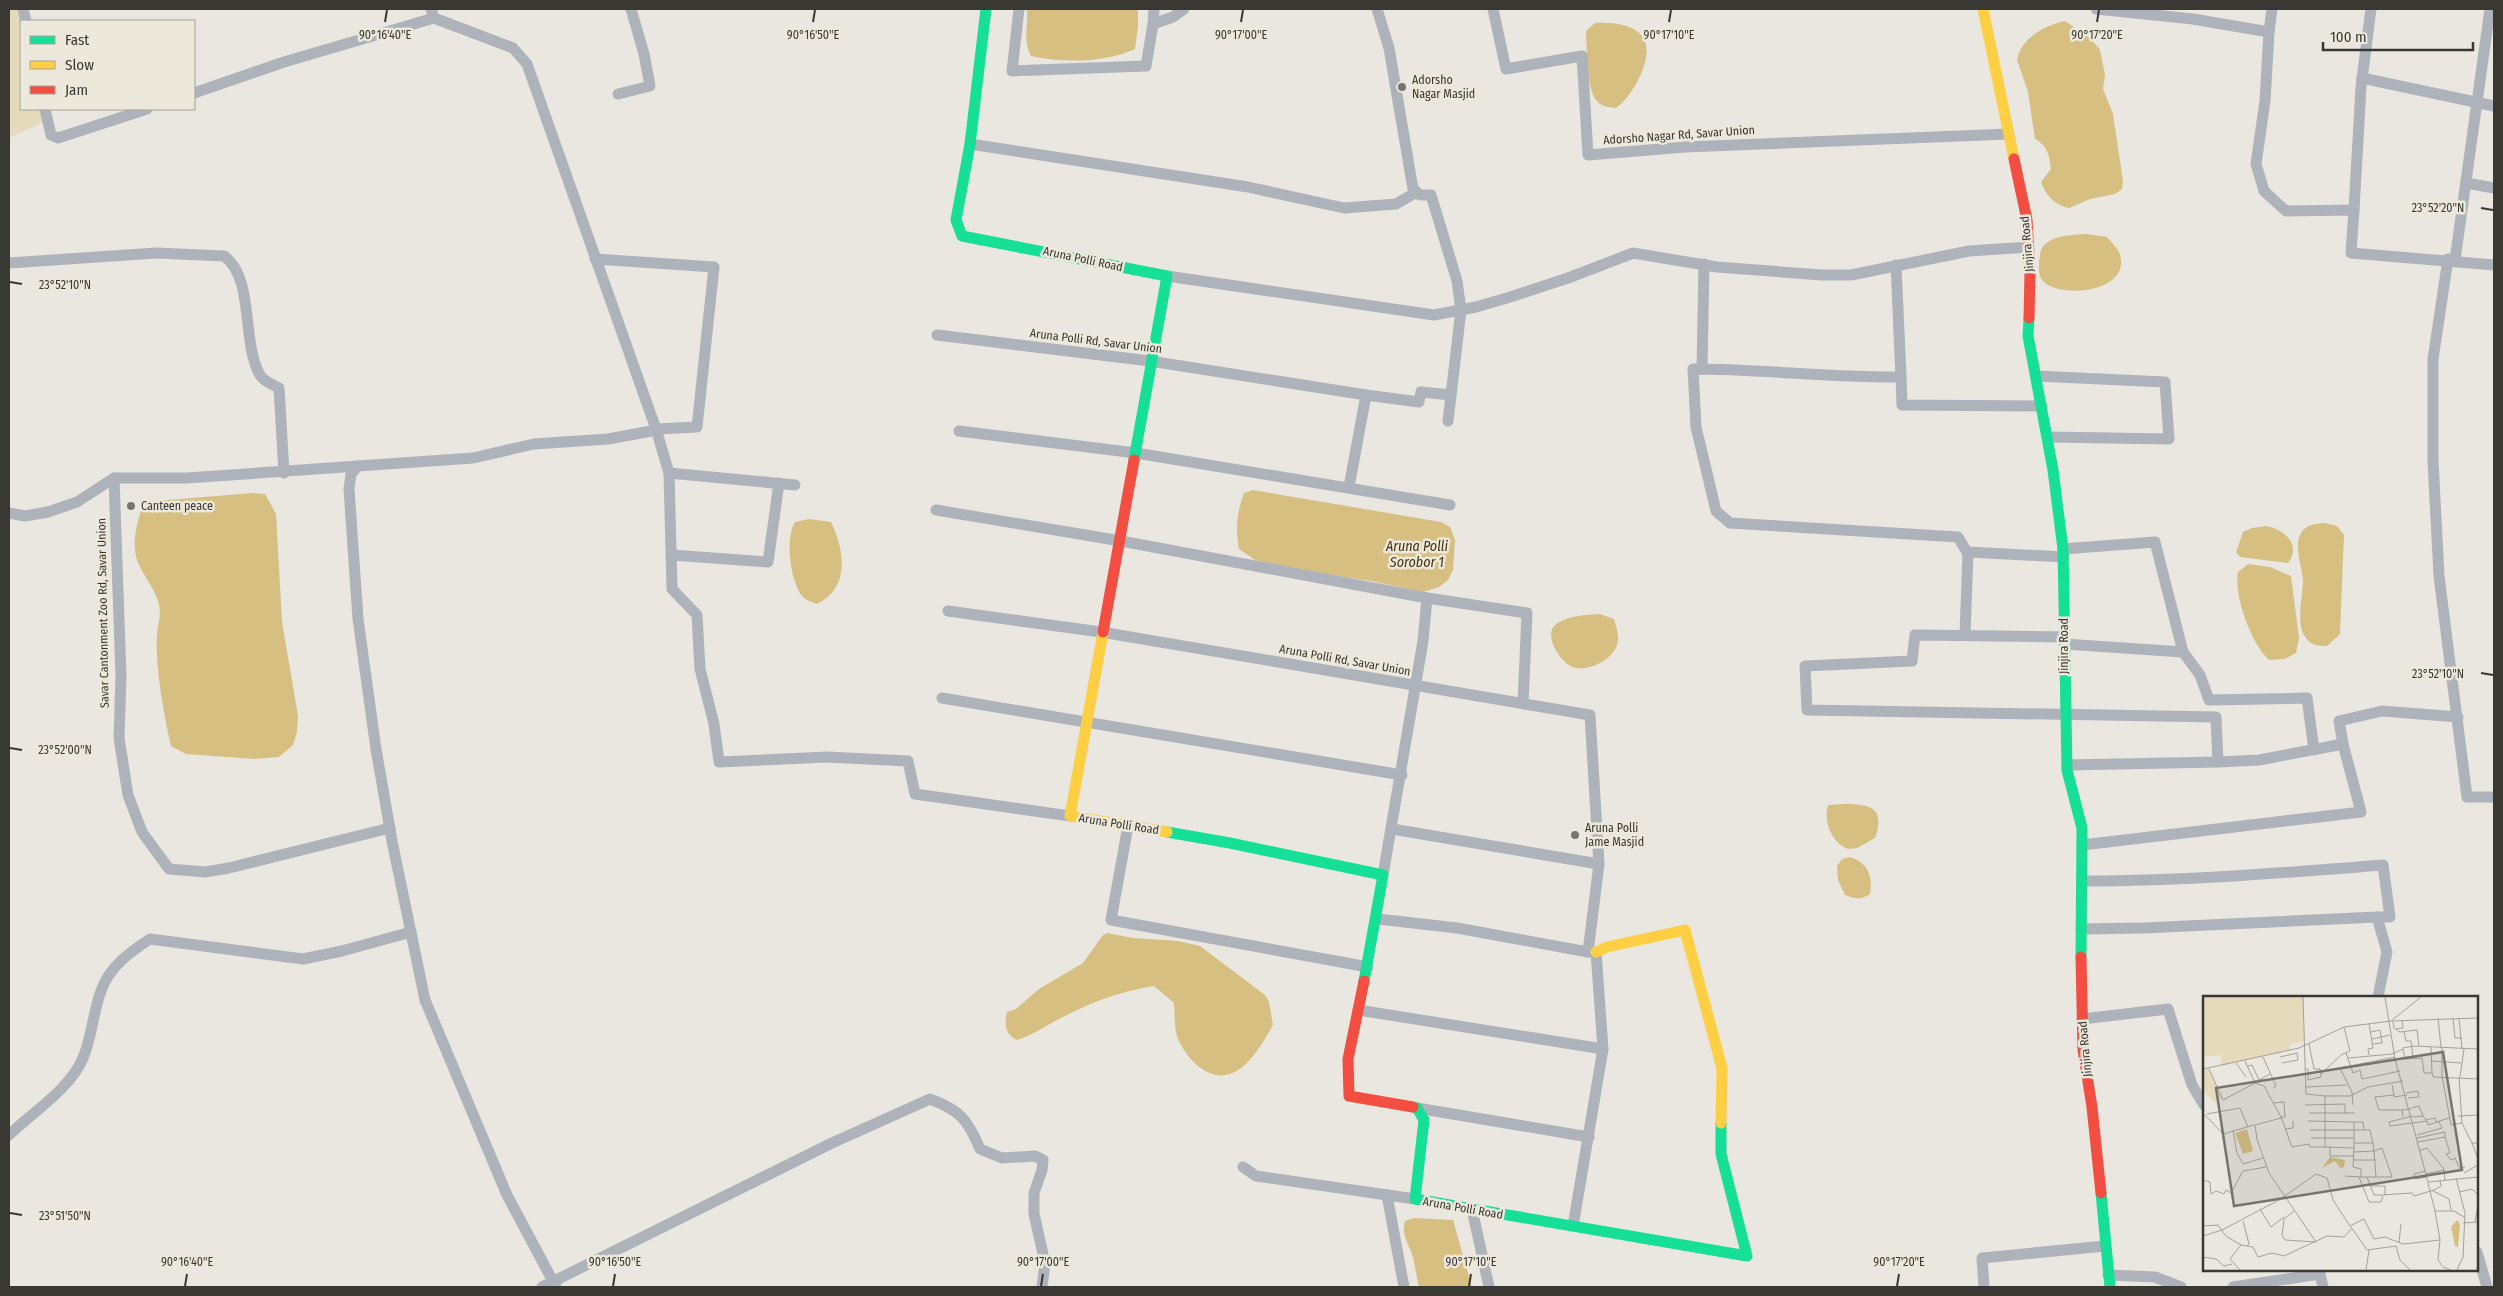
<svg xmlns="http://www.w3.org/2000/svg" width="2503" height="1296" viewBox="0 0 2503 1296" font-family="'Fira Sans Condensed',sans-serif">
	<rect width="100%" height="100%" fill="#e9e7e0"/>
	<path fill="#e5dabb" d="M9 9H23L21 109H45L48 120 9 138Z"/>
	<g fill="#d6bf81">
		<path d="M1027 9H1138V26L1135 49C1105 63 1063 63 1031 56 1023 40 1028 26 1027 9Z"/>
		<path d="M2065 21 2091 39 2100 50 2105 75 2103 89 2113 114 2123 181 2122 189 2115 194 2090 199 2069 208C2054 205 2046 195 2041 182L2051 169C2049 155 2048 146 2035 139L2028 92 2017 60C2021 38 2045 25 2065 21Z"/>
		<path d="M1595 23C1610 22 1633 24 1642 36 1657 54 1632 98 1616 108 1609 107 1602 107 1597 101 1586 89 1587 48 1586 31Z"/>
		<path d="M2086 234 2107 237C2111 242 2119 249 2120 255 2131 292 2059 300 2042 280 2038 274 2039 267 2039 261 2040 258 2040 253 2041 250 2048 235 2072 235 2086 234Z"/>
		<path d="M1253 490 1441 522 1450 527 1455 540 1453 570 1448 580 1439 587 1423 592 1371 581 1305 571 1255 560 1239 549C1235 530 1237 511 1244 493Z"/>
		<path d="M253 493 265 494 276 514 282 622 298 716 297 732 293 745 279 757 254 759 186 754 171 746C164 714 155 667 157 635 157 628 160 620 160 612 160 596 147 581 140 567 130 549 136 521 144 504L155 501Z"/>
		<path d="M809 519 831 522C845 551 850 588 817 604 812 602 806 600 803 597 790 583 785 537 795 522Z"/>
		<path d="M2325 523 2337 526 2344 535 2340 634 2327 646C2317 646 2310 645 2304 635 2297 624 2302 596 2303 582 2303 568 2293 547 2301 533 2306 524 2316 524 2325 523Z"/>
		<path d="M2266 526C2284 529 2302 545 2288 563L2240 557 2236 552 2243 532 2252 528Z"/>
		<path d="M2248 564 2270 567 2291 576 2299 638 2296 653 2285 659 2269 660C2252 646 2233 594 2238 572Z"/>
		<path d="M1600 614 1614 619C1616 627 1620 636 1617 645 1613 659 1590 671 1576 668 1562 666 1543 636 1555 625 1567 615 1586 615 1600 614Z"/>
		<path d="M1844 804C1869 804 1886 807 1875 838L1857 848 1848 849C1832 843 1823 822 1828 805Z"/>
		<path d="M1850 857C1868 863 1873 876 1870 894 1861 900 1855 899 1845 895L1838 880 1837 866 1842 859Z"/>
		<path d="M1107 933 1133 938 1178 941 1200 946 1265 995 1269 1002 1273 1025C1264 1041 1248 1069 1230 1074 1208 1081 1188 1060 1179 1041 1174 1031 1175 1015 1174 1003L1154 986C1120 991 1089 1003 1059 1019 1045 1026 1033 1035 1017 1040 1005 1034 1004 1024 1007 1012L1016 1009 1039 989 1083 963 1103 935Z"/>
		<path d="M1414 1218 1453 1220 1472 1287H1419C1416 1276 1415 1262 1411 1251 1406 1240 1402 1234 1405 1221Z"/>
	</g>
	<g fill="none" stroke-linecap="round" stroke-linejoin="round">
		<g stroke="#aeb2bb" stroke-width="11">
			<path d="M23 9 26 21"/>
			<path d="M431 9 434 18 513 48 527 64 656 429 669 473 672 589 697 615 700 669 714 724 719 762 827 757 908 761 915 794 1070 816"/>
			<path d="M1019 9 1012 71 1146 66 1153 24"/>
			<path d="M1154 9 1153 24 1173 17 1184 9"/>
			<path d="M1377 9 1389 48 1413 189 1420 195H1431L1457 281 1461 310 1448 421"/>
			<path d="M1493 9 1506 69 1582 56 1588 155 1685 147 2009 134"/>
			<path d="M2096 9 2193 19 2269 32 2265 101 2256 164 2264 191 2286 211 2354 210 2351 253 2494 265"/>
			<path d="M2269 32 2272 9"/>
			<path d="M2362 78 2494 106"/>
			<path d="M194 93 284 62 434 18"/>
			<path d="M618 94 650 86 644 54 631 9"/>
			<path d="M45 109 51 135 58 138 147 109"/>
			<path d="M970 144 1248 187 1344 208 1396 204 1415 193"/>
			<path d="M2466 183 2494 188"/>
			<path d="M2354 210 2361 87 2371 9"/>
			<path d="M595 259 714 267 697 427 656 429"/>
			<path d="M2448 259 2433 359V461L2439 576 2467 797H2494"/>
			<path d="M2455 260 2490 9"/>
			<path d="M9 263 156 253 224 256C255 278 241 342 260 375 263 381 273 385 279 388L284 473"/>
			<path d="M1896 265 1901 377C1832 378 1762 369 1693 369L1696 427 1716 511 1730 523 1958 537 1968 554"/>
			<path d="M1167 276 1434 315 1476 307 1507 298 1568 278 1633 253 1717 267 1822 275H1851L1969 251 2029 247"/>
			<path d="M937 335 1150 361 1366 395 1349 487"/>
			<path d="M1702 369 1704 264"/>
			<path d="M2036 376 2165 382 2169 439 2048 437"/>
			<path d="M1901 377 1902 405 2042 406"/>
			<path d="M1366 395 1419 402 1421 392 1451 395"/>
			<path d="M959 431 1136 453 1450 505"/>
			<path d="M669 473 795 485"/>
			<path d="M114 478 121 676 119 738 128 795 142 832 169 869 205 872 229 868 390 828"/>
			<path d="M936 510 1121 541 1427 598 1423 641 1383 875"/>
			<path d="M9 513 25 516 48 512 77 502 114 478H187L358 466"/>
			<path d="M2063 549 2155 542 2183 652 2064 644"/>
			<path d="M672 555 768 562 779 483"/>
			<path d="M1427 598 1527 613 1523 704"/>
			<path d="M948 611 1101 632 1590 715 1599 864"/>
			<path d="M1965 635 1968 552 2064 557"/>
			<path d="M2064 637 1915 635 1912 661 1805 666 1807 710 2216 717 2218 762 2259 760 2343 744 2339 721 2382 711 2458 717"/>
			<path d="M2183 652 2200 675 2209 700 2307 698 2314 750"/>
			<path d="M942 698 1402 775"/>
			<path d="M2067 765 2218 762"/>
			<path d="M1128 826 1111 920 1368 967"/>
			<path d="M1392 829 1599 864 1588 952"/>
			<path d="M2082 845 2361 812 2343 744"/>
			<path d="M2082 881C2183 881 2283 873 2383 865L2390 917H2377"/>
			<path d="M1378 919 1457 928 1588 952H1596L1603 1049 1573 1226"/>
			<path d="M2081 929 2144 928 2377 917 2387 952 2378 997"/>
			<path d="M1358 1010 1603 1049"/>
			<path d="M2082 1019 2168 1009 2192 1085 2204 1105"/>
			<path d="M1417 1108 1589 1137"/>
			<path d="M9 1135C33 1112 70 1089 83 1058 92 1037 93 1012 101 991 109 967 130 952 150 939L303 959 342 951 411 932"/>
			<path d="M1243 1167 1256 1176 1415 1199"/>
			<path d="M1387 1195 1404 1287"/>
			<path d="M1472 1209 1489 1287"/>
			<path d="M2477 1252 2487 1287"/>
			<path d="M2319 1270 2323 1287"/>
			<path d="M2108 1275 2155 1277 2181 1287"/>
			<path d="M542 1287 832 1143 930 1099C960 1110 968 1120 980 1149L1002 1158 1035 1156 1043 1160 1042 1170 1034 1193V1214L1045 1263 1042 1287"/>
			<path d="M556 1287 507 1195 425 1000 392 841 376 749 358 619 349 489 351 474 358 466 473 458 534 444 608 439 657 430"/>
			<path d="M1984 1287 1982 1258 2105 1246"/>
			<path d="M2233 1287 2320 1274"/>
		</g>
		<g stroke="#16e098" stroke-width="11">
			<path d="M986 9 970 144 956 220 962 236 1167 276 1134 460"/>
			<path d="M2029 318 2028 336 2053 470 2063 549 2067 770 2082 828 2081 957"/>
			<path d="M1167 832 1230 843 1383 875 1364 981"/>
			<path d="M1413 1107 1417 1108 1424 1120 1415 1199 1747 1256 1721 1154V1123"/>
			<path d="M2101 1193 2110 1287"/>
		</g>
		<g stroke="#ffcf43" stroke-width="11">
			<path d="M1983 9 2014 159"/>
			<path d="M1103 632 1070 816 1167 832"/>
			<path d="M1596 952 1607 947 1685 930 1722 1068 1721 1123"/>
		</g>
		<g stroke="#f24e42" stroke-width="11">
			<path d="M2014 159 2027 220 2030 272 2029 318"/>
			<path d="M1103 632 1134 460"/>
			<path d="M2081 957 2083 1050 2092 1107 2101 1193"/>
			<path d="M1364 981 1348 1059 1349 1096 1413 1107"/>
		</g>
	</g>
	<path fill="none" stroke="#3a3833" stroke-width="2" d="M385 22 387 10M813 22 815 10M1241 22 1243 10M1669 22 1671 10M2097 22 2099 10M2481 208 2493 210M10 282 22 284M2481 673 2493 675M10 748 22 750M10 1213 22 1215M185 1286 187 1274M613 1286 615 1274M1041 1286 1043 1274M1469 1286 1471 1274M1897 1286 1899 1274"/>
	<g fill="#777570" stroke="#ede8dc" stroke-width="2">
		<circle cx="1402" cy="87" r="5"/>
		<circle cx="131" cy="506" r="5"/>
		<circle cx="1575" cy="835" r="5"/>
	</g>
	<g text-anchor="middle" stroke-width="5" stroke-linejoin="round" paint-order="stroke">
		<g font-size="12" fill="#3a3833" stroke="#ede8dc" text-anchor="start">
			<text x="1412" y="84">Adorsho<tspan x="1412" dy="14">Nagar Masjid</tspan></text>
			<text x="141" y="510">Canteen peace</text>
			<text x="1585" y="832">Aruna Polli<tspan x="1585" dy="14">Jame Masjid</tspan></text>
		</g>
		<g font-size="12" fill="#3a3833" stroke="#ede8dc">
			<text transform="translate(1679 135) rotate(-4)" y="4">Adorsho Nagar Rd, Savar Union</text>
			<text transform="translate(2027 244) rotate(-95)" y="4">Jinjira Road</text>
			<text transform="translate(1083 259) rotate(12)" y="4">Aruna Polli Road</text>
			<text transform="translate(1096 341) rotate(7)" y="4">Aruna Polli Rd, Savar Union</text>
			<text transform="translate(103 613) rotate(-91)" y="4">Savar Cantonment Zoo Rd, Savar Union</text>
			<text transform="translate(2064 646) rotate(-90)" y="4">Jinjira Road</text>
			<text transform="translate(1345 660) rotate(10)" y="4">Aruna Polli Rd, Savar Union</text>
			<text transform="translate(1119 824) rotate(9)" y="4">Aruna Polli Road</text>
			<text transform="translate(2085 1049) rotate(-95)" y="4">Jinjira Road</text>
			<text transform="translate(1463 1208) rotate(10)" y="4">Aruna Polli Road</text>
		</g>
		<g font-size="14" font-style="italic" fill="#40320c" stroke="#ede8dc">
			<text x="1417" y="551">Aruna Polli<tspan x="1417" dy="16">Sorobor 1</tspan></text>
		</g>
	</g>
	<g transform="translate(2203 996)">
		<rect width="275" height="275" fill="#e9e7e0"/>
		<path d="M0 1H100L102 45 87 48V54L19 70 17 59 0 61ZM0 73H6L19 102 14 108 0 95Z" fill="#e5dabb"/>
		<path d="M44 133 50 155 40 158 32 137ZM127 161 142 164 141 171 137 172 132 165 119 172ZM254 224 257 228 255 251 252 250 248 231Z" fill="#d6bf81"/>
		<path fill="none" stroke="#a3a19b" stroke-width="1" d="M100 1 103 98 122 100V151L151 152 150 171 158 173V181H189L179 152 171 155M182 1 192 63 225 186 275 181M235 22 238 51M250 22 252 42H259M256 23 259 53M189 25 275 22M190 26 191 32 197 36 214 34 216 50M193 33 200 32 199 24M168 36 177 34 178 41 179 47 169 48M201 36 203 45H208L210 62M169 43 187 39M106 48 111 73H117L118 78 138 59 147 55 141 31M228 51 229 77M200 52 211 50 275 53M239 52V80M143 57 150 77 157 74 159 83 197 75M166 59 165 53 170 52 166 28M60 61 73 90 70 92M77 61 94 57 95 64 79 67M145 62 189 58 200 53 202 63 219 62 221 77H229L230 81 275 83M42 65 52 87 61 90 78 121 89 151 106 148 107 151H122M228 65 258 67M33 67 43 81M45 70 49 69 56 84 67 78M0 73 96 52 141 31 188 25 218 1M6 73 20 104 52 87M102 73H105V84L118 81V78M239 80 248 129 259 127 256 81M257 81 261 53M189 89 191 99 172 101 176 114H199M103 91 144 89M203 97 215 95 216 101 205 102M191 99V101L204 99M122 100H147L165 91 200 85M70 107 81 106 82 121H78M102 109 142 108V117M150 109 149 96 137 72 192 61M208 112 216 110 220 120 209 121M0 117 20 138 51 129M106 117H152M4 118 37 112 45 131M209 120 186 126 187 130 224 125 225 129 246 122M220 120 223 124 232 122 234 127M255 120 275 119M200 121 199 114 208 113M78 122 52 129 54 143 66 177 113 246 82 244 79 239 81 223 91 215M105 125 151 126V152M151 126H160L161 134M259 127 269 147H275M82 133 90 132V125M30 134 34 157 40 168 60 162M107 134H167L170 147M214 139 239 132 236 126M108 142H151M214 142 242 136V141M215 146 242 141 247 157 243 158 248 164 252 162 257 173 262 171M151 147H170L171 156M269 147 275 163M127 151V160H151M216 155 224 152 241 173 242 184M151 156 171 155 173 181M150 164H173M222 175 211 178 212 183 224 181M261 177 275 169M222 178 242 174M142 180 158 181M156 181 166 206H178L180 200M164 181 171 199H179L209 197 211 200 231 194 238 190 237 185M253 182 262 217 260 261 254 274M0 184 7 186 8 198 13 195 21 198 23 194 28 197 40 175 63 171M225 187 232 215H251L261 221M167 190H182V199M230 195 246 203 248 214M256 196 269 193 275 199M57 213 68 231 81 221M232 215 237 244 235 264 240 271 248 274M40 225 46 248 44 250M272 226 275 209M260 227 275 226M0 230 15 229 23 240 38 249 27 263 37 274M148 231 164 254 193 250 197 264 207 274M0 240 19 234 76 204 113 178 124 182 130 204 147 230 161 223 171 243 182 241 200 248 237 244M196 247 198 228M38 249 50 251 55 261 69 257 81 260 124 240 141 241 149 232M0 261 13 263 21 270 29 268M163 274 166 254"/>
		<path fill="#777570" fill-opacity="0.15" stroke="#777570" stroke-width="2.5" d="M240 56 259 174 31 210 13 92Z"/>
		<rect width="275" height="275" fill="none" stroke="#3a3833" stroke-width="2.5"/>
	</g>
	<g font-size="12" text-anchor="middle" fill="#3a3833" stroke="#ede8dc" stroke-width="5" stroke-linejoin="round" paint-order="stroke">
		<text x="385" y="39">90°16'40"E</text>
		<text x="813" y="39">90°16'50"E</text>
		<text x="1241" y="39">90°17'00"E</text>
		<text x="1669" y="39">90°17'10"E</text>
		<text x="2097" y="39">90°17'20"E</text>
		<text x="2438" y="212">23°52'20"N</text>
		<text x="65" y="289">23°52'10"N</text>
		<text x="2438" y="678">23°52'10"N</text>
		<text x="65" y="754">23°52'00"N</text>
		<text x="65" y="1220">23°51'50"N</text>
		<text x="187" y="1266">90°16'40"E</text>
		<text x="615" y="1266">90°16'50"E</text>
		<text x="1043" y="1266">90°17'00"E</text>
		<text x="1471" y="1266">90°17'10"E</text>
		<text x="1899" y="1266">90°17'20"E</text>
	</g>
	<rect width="2503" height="1296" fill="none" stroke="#3a3833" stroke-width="20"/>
	<rect x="20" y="20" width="175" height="90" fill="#ede8dc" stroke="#a5a298"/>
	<rect x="30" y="36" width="25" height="8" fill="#16e098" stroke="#a5a298"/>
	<text x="65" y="45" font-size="15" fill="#3a3833">Fast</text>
	<rect x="30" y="61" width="25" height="8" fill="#ffcf43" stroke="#a5a298"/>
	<text x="65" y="70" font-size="15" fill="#3a3833">Slow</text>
	<rect x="30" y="86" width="25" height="8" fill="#f24e42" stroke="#a5a298"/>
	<text x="65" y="95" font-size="15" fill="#3a3833">Jam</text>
	<path d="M2323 42v8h150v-8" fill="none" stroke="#3a3833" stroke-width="2.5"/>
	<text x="2330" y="42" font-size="15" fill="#3a3833" stroke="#ede8dc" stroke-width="4" paint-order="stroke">100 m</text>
</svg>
